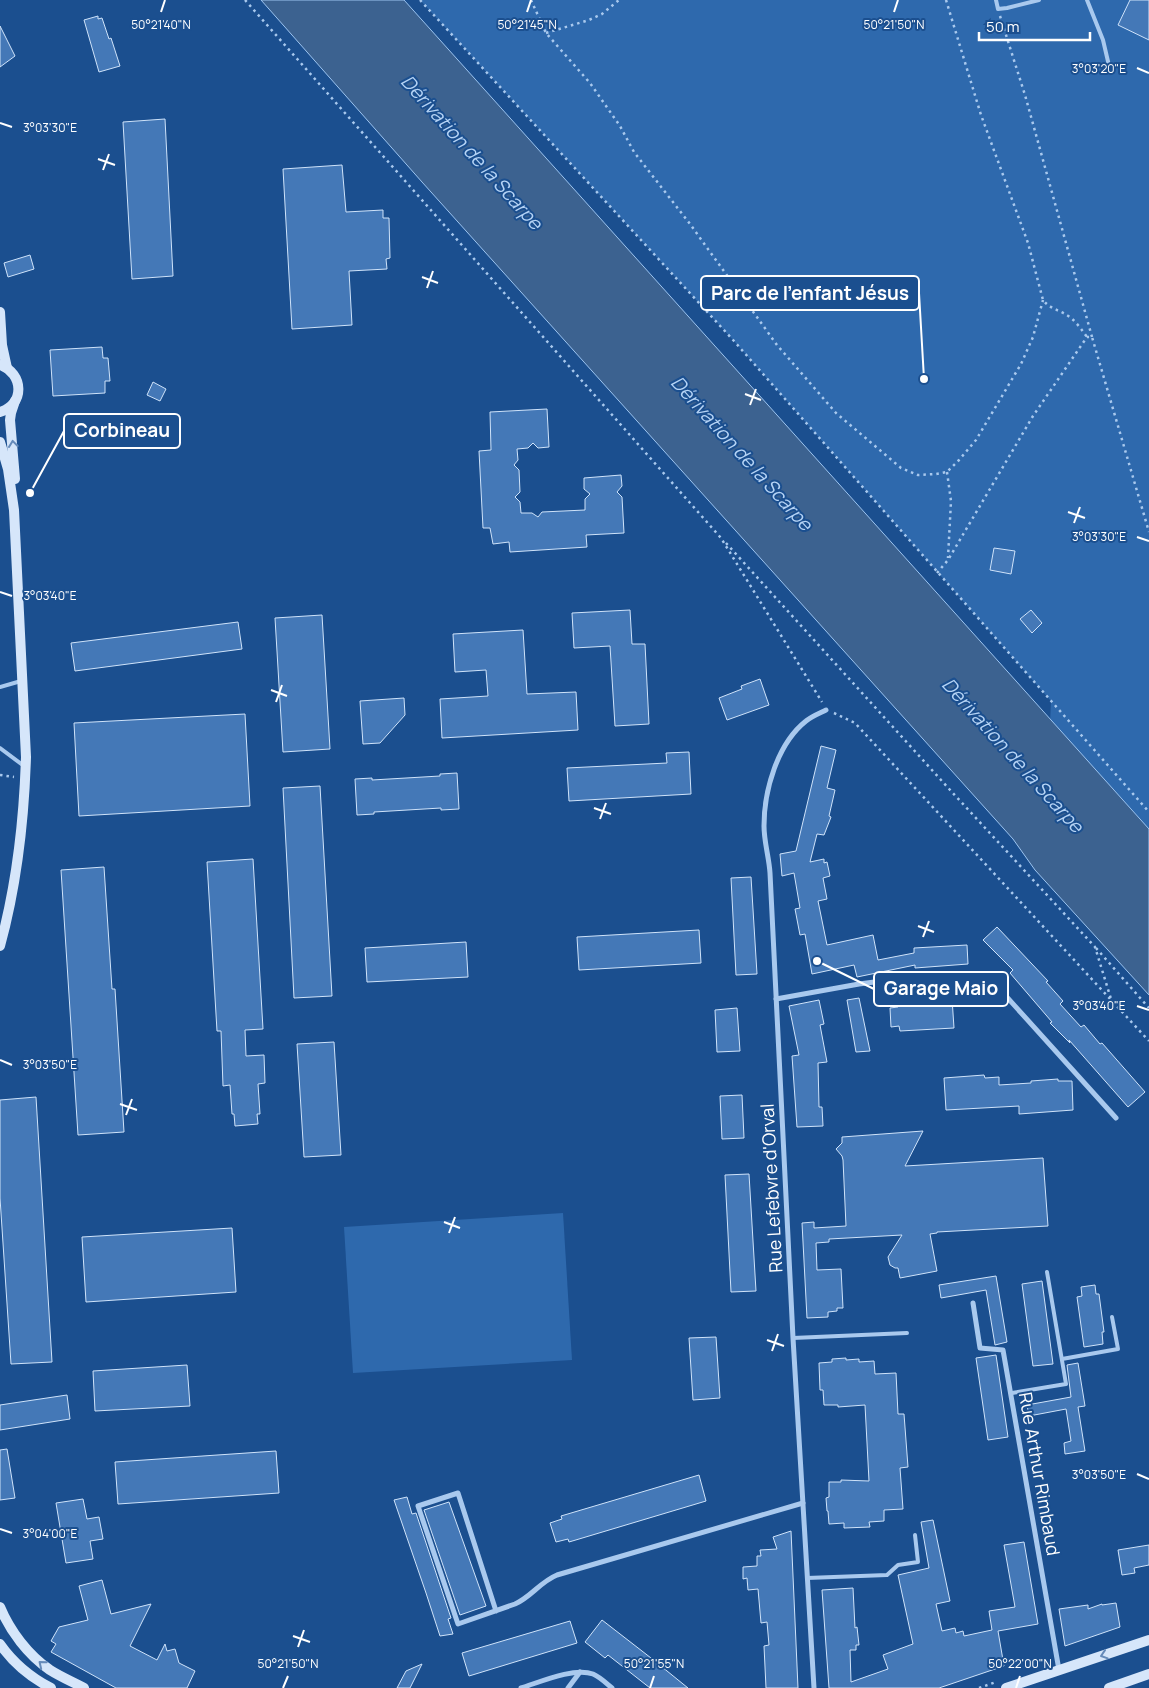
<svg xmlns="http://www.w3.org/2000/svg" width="1149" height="1688" viewBox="0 0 1149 1688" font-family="Manrope,sans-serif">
	<rect width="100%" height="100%" fill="#1b4f8f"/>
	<g fill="#2e69ad">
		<path d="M420 0H1149V956L1045 839 1051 701 734 341Z"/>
		<path d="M563 1213 572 1360 353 1373 344 1227Z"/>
	</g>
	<path fill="#3c6290" stroke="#9cc4f0" d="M261 0H404L1149 829V995L1035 870 1013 839 422 182Z"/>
	<g fill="#4478b7" stroke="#cfe3fa">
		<path d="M1130 0H1149V40L1118 25Z"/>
		<path d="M98 16V19L102 18 109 39 111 38 120 66 99 72 84 20Z"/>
		<path d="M0 26 15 56 0 67Z"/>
		<path d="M165 119 173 276 132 279 123 122Z"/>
		<path d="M342 165 346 212 383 210V218H389L390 258 386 259 387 269 349 271 352 325 292 329 283 169Z"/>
		<path d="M30 255 34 269 8 277 4 263Z"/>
		<path d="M102 347 103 358H108L110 381H105V393L53 396 50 350Z"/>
		<path d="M153 382 166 389 160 401 147 395Z"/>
		<path d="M547 409 549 447 538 448 533 443 528 448 517 449 518 460 514 465 519 470 520 492 515 497 520 502 521 513H532L538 517 542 512 585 510V499L590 494 584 489V478L621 475 622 486 617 492 622 497 624 533 586 535 587 547 510 552 509 542 493 544 490 528H483L479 451 491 450 490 412Z"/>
		<path d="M994 548 1015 551 1011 574 990 570Z"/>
		<path d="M630 610 632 644H645L649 724 615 726 610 646 574 648 572 613Z"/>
		<path d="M1031 610 1042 623 1032 633 1020 619Z"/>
		<path d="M322 615 330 749 283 752 275 618Z"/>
		<path d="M238 622 242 649 75 671 71 643Z"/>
		<path d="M523 630 527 694 576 692 578 730 442 738 440 699 488 696 486 670 455 672 453 634Z"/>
		<path d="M760 679 769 705 727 720 719 698 742 689 741 686Z"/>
		<path d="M404 698 405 715 380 743 363 744 360 701Z"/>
		<path d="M245 714 250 806 79 816 74 723Z"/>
		<path d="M821 746 836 750 827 788 835 790 829 816 831 817 824 835 817 834 810 862 824 859V863L827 862 830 876 823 878 827 899 818 901 827 945 873 935 878 960 914 953V948L967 945 968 964 915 968V965L857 977 854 965 812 974 805 934 800 935 795 909 800 908 794 873 782 876 780 854 796 851Z"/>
		<path d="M689 752 691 794 569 801 567 768 667 763 666 753Z"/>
		<path d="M457 773 459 809 441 810V808L374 812V814L357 815 355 779 372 778V780L440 776V774Z"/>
		<path d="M320 786 332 996 294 998 283 788Z"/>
		<path d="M253 859 263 1029 245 1030 246 1056 264 1055 265 1083 258 1084 260 1114H257L258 1124 235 1126 234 1114H232L230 1085 223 1086 221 1031H217L207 862Z"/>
		<path d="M104 867 112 989H115L124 1132 78 1135 61 870Z"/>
		<path d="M751 877 757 974 736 975 731 878Z"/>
		<path d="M997 927 1048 981 1046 982 1063 1001 1060 1004 1081 1027 1084 1025 1100 1044 1102 1043 1145 1092 1128 1107 1069 1040 1070 1043 1050 1023 1052 1022 1010 973 1013 970 983 940Z"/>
		<path d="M699 930 701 963 579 970 577 937Z"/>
		<path d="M466 942 468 977 367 982 365 948Z"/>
		<path d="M938 996V999L952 998 954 1028 900 1031 899 1026 891 1027 890 1008 898 1007 897 1002 924 1000V997Z"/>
		<path d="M859 998 870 1051 856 1052 847 1000Z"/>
		<path d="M819 1000 824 1024 820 1025 827 1062 818 1063 819 1107H822L823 1126 797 1127 792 1056 799 1055 789 1006Z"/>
		<path d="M737 1008 740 1051 717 1052 715 1010Z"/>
		<path d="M334 1042 341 1155 304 1157 297 1044Z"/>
		<path d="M984 1075 985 1078 999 1077V1085L1031 1083V1081L1058 1079V1081H1072L1073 1110 1019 1114V1106L946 1110 944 1078Z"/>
		<path d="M742 1095 744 1138 722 1139 720 1096Z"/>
		<path d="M36 1097 52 1362 11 1364 0 1198V1100Z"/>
		<path d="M923 1131 905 1166 1043 1158 1048 1226 937 1232V1233L930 1234 937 1271 900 1278 898 1268H895L890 1265 888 1257 902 1235 829 1239V1242L816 1243 817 1270 841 1269 843 1308H837V1311L828 1312V1317L807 1318 802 1223 814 1222V1228L846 1226 843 1160 842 1156 836 1149 842 1143V1137Z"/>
		<path d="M749 1174 756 1291 731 1292 725 1175Z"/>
		<path d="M232 1228 236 1292 86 1302 82 1237Z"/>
		<path d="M996 1276 1007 1342 995 1345 986 1290 941 1298 939 1285Z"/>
		<path d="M1042 1281 1053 1364 1033 1366 1022 1284Z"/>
		<path d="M1095 1285 1096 1294H1099L1104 1332H1102L1103 1344 1084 1347 1077 1297 1082 1296 1081 1287Z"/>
		<path d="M716 1337 720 1398 693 1400 689 1338Z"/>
		<path d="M996 1355 1008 1437 988 1440 976 1358Z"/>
		<path d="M846 1358V1360L859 1359V1362L874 1361 875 1374 896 1373 898 1414H904L908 1467 900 1468 903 1509 884 1510V1521L869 1522 870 1527 844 1528V1523L829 1524 828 1511H827L826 1498 829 1497V1482H841V1480L869 1481 865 1405 838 1407V1405H824L823 1390H820L819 1363 832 1362V1359Z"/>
		<path d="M1078 1363 1085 1406 1078 1407 1085 1451 1065 1454 1064 1443 1071 1441 1066 1409 1029 1416 1027 1405 1071 1397 1067 1365Z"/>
		<path d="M187 1365 190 1406 95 1411 93 1371Z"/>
		<path d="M67 1395 70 1419 0 1430V1405Z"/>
		<path d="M7 1449 15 1498 0 1500V1450Z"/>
		<path d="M276 1451 279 1493 118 1504 115 1462Z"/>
		<path d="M699 1475 706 1501 569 1542 568 1539 556 1542 550 1523 562 1519 561 1516Z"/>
		<path d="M407 1497 412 1514 416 1513 451 1618 448 1619 453 1634 440 1636 426 1593 394 1500Z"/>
		<path d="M83 1499 87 1519 99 1517 103 1539 90 1541 93 1559 66 1563 56 1503Z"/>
		<path d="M449 1502 486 1606 460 1615 424 1510Z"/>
		<path d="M933 1520 950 1601 936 1604 942 1631 955 1628 956 1633 963 1631 964 1636 992 1630 989 1611 1015 1607 1004 1545 1024 1542 1038 1624 998 1631 1004 1666 939 1688H829L822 1590 853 1588 855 1628 857 1627 859 1645H856V1650H850L851 1682 888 1669 883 1655 913 1644 898 1575 929 1568 921 1522Z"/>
		<path d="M791 1531 798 1688H766L764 1646 769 1645 767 1622 761 1623 758 1589 748 1590 747 1578 743 1579V1567L757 1566V1556H761L760 1550 777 1549 773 1537Z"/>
		<path d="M1149 1545V1565L1134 1568 1135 1573 1122 1575 1118 1550Z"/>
		<path d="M102 1580 111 1614 151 1604 130 1646 157 1660 165 1644 167 1651 175 1649 179 1663 195 1671 187 1688H116L51 1652 56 1644 51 1641 59 1627 88 1620 79 1586Z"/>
		<path d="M1116 1603 1120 1627 1065 1646 1059 1609 1088 1605V1609L1102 1604V1605Z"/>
		<path d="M602 1620 651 1658 688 1688H650L608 1655 605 1658 585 1642Z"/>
		<path d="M570 1621 577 1643 469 1676 462 1653Z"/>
		<path d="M422 1664 410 1688H397L406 1671Z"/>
	</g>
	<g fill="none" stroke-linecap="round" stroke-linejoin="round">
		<g stroke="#a9c9ee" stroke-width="2.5" stroke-dasharray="2.5 4" stroke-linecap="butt">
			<path d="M245 0 721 538 822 702"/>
			<path d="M420 0 734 341 1149 812"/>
			<path d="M531 0 546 33 590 83 620 126 634 152 690 224 777 345 836 413 901 468 918 475 936 474 947 472 959 460 976 440 1021 364 1033 337 1043 300"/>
			<path d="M946 0 981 115 1028 243 1043 300C1051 310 1061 310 1071 318 1077 323 1082 330 1087 337"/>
			<path d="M1000 16 1025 95 1092 337"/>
			<path d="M546 33 589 20 602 14 619 0"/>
			<path d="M947 472 951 501 948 558"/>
			<path d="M726 543 951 791 1095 947 1111 999"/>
			<path d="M937 573 948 560 1033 416 1087 337H1092L1149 532"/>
			<path d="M834 713 855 723 1149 1041"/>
			<path d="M0 775 14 777"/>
			<path d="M1096 948 1149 1008"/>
			<path d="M979 1688 996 1682"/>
		</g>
		<g stroke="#a9c9ee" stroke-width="4">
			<path d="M996 0 998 9 1007 8 1039 0"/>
			<path d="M1087 0 1103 40 1110 70"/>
			<path d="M0 687 21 681"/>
			<path d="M0 748 24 766"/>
			<path d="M793 1338 907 1333"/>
			<path d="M1062 1359 1118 1349 1112 1317"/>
			<path d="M1012 1393 1066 1384 1047 1272"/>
			<path d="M807 1578 887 1575 898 1565 918 1562 915 1535"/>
		</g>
		<g stroke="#a9c9ee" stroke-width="5">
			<path d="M776 999 859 984 890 980 968 976 983 978 996 985 1116 1118"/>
			<path d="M973 1303 980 1348 1003 1350 1059 1670"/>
			<path d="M496 1611 458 1493 418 1506 458 1624 515 1604C531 1597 540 1582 557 1575L803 1503"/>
			<path d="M521 1688C540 1682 574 1667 593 1674 600 1677 606 1683 612 1688"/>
			<path d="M568 1688 580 1672"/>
			<path d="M814 1688 793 1338 770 873C769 857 764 842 764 826 764 791 777 744 806 721 812 716 820 713 826 710"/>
		</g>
		<g stroke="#d6e6fa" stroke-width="10">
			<path d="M0 312 2 345 7 368"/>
			<path d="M0 365C24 373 25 405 0 412"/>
			<path d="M0 442 8 469 14 510 26 757C24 821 17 884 0 946"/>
			<path d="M15 479 10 420 11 413 15 401"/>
			<path d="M0 1607C10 1631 28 1655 50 1670 61 1677 73 1682 84 1688"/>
			<path d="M0 1644C14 1664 30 1677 51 1688"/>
			<path d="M1006 1688 1149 1640"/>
			<path d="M1109 1688 1149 1674"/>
		</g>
	</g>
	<defs><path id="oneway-chevron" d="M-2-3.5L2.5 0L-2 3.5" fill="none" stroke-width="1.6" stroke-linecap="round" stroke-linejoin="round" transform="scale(1.25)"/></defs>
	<g stroke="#668bba">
		<use href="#oneway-chevron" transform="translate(13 444) rotate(-97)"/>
		<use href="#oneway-chevron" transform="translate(1104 1655) rotate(162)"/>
		<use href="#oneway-chevron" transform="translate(42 1664) rotate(-141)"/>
	</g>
	<path fill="none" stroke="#fff" stroke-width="2" d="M161 12 165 0M527 12 531 0M894 12 898 0M1137 68 1149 73M0 123 12 127M98 159 115 165M103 170 109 154M422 277 438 283M427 288 433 271M745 394 761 400M750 405 756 389M1068 512 1085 518M1074 523 1080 507M1137 537 1149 541M0 592 12 596M271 690 287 696M276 702 282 685M594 808 611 814M600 819 606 803M918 926 934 932M923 937 929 921M1137 1006 1149 1010M0 1060 12 1065M120 1104 137 1110M126 1115 132 1099M444 1222 460 1228M449 1233 455 1217M767 1340 784 1346M772 1351 778 1334M1137 1474 1149 1479M0 1529 12 1533M293 1636 310 1642M298 1647 304 1630M283 1688 288 1676M650 1688 654 1676M1016 1688 1020 1676"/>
	<g text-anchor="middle" stroke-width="4" stroke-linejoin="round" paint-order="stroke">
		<g font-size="18" fill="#fff" stroke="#1b4f8f">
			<text transform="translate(772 1188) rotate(-93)" y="6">Rue Lefebvre d'Orval</text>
			<text transform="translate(1039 1474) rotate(80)" y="6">Rue Arthur Rimbaud</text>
		</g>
		<g font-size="19" font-style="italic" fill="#b5d3f5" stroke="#1b4f8f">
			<text transform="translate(472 152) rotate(48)" y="7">Dérivation de la Scarpe</text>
			<text transform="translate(742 453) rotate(48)" y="7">Dérivation de la Scarpe</text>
			<text transform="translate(1013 755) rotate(48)" y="7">Dérivation de la Scarpe</text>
		</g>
	</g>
	<g font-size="12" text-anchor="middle" fill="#fff" stroke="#1b4f8f" stroke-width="4" stroke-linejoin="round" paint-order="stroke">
		<text x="161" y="29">50°21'40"N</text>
		<text x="527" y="29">50°21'45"N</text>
		<text x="894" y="29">50°21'50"N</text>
		<text x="1099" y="73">3°03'20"E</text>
		<text x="50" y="132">3°03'30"E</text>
		<text x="1099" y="541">3°03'30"E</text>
		<text x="50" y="600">3°03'40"E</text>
		<text x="1099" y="1010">3°03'40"E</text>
		<text x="50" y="1069">3°03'50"E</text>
		<text x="1099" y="1479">3°03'50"E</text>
		<text x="50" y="1538">3°04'00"E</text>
		<text x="288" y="1668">50°21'50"N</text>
		<text x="654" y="1668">50°21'55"N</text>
		<text x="1020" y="1668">50°22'00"N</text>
	</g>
	<path fill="none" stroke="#fff" stroke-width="2" d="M924 379L919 293M30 493L64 431M817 961L874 989"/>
	<g fill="#fff" stroke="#1b4f8f" stroke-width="2">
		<circle cx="924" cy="379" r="5"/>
		<circle cx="30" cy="493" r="5"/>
		<circle cx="817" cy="961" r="5"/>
	</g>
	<g fill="#1b4f8f" stroke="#fff" stroke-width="2">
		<rect x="701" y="276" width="218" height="34" rx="5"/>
		<rect x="64" y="414" width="116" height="34" rx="5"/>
		<rect x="874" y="972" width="134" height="34" rx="5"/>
	</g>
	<g font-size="19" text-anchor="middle" font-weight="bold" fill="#fff">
		<text x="810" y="300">Parc de l'enfant Jésus</text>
		<text x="122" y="437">Corbineau</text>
		<text x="941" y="995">Garage Maio</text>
	</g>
	<path d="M979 32v8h111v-8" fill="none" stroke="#ffffff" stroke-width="2.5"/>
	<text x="986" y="32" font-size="15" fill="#ffffff" stroke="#1b4f8f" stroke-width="4" paint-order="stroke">50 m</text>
</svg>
